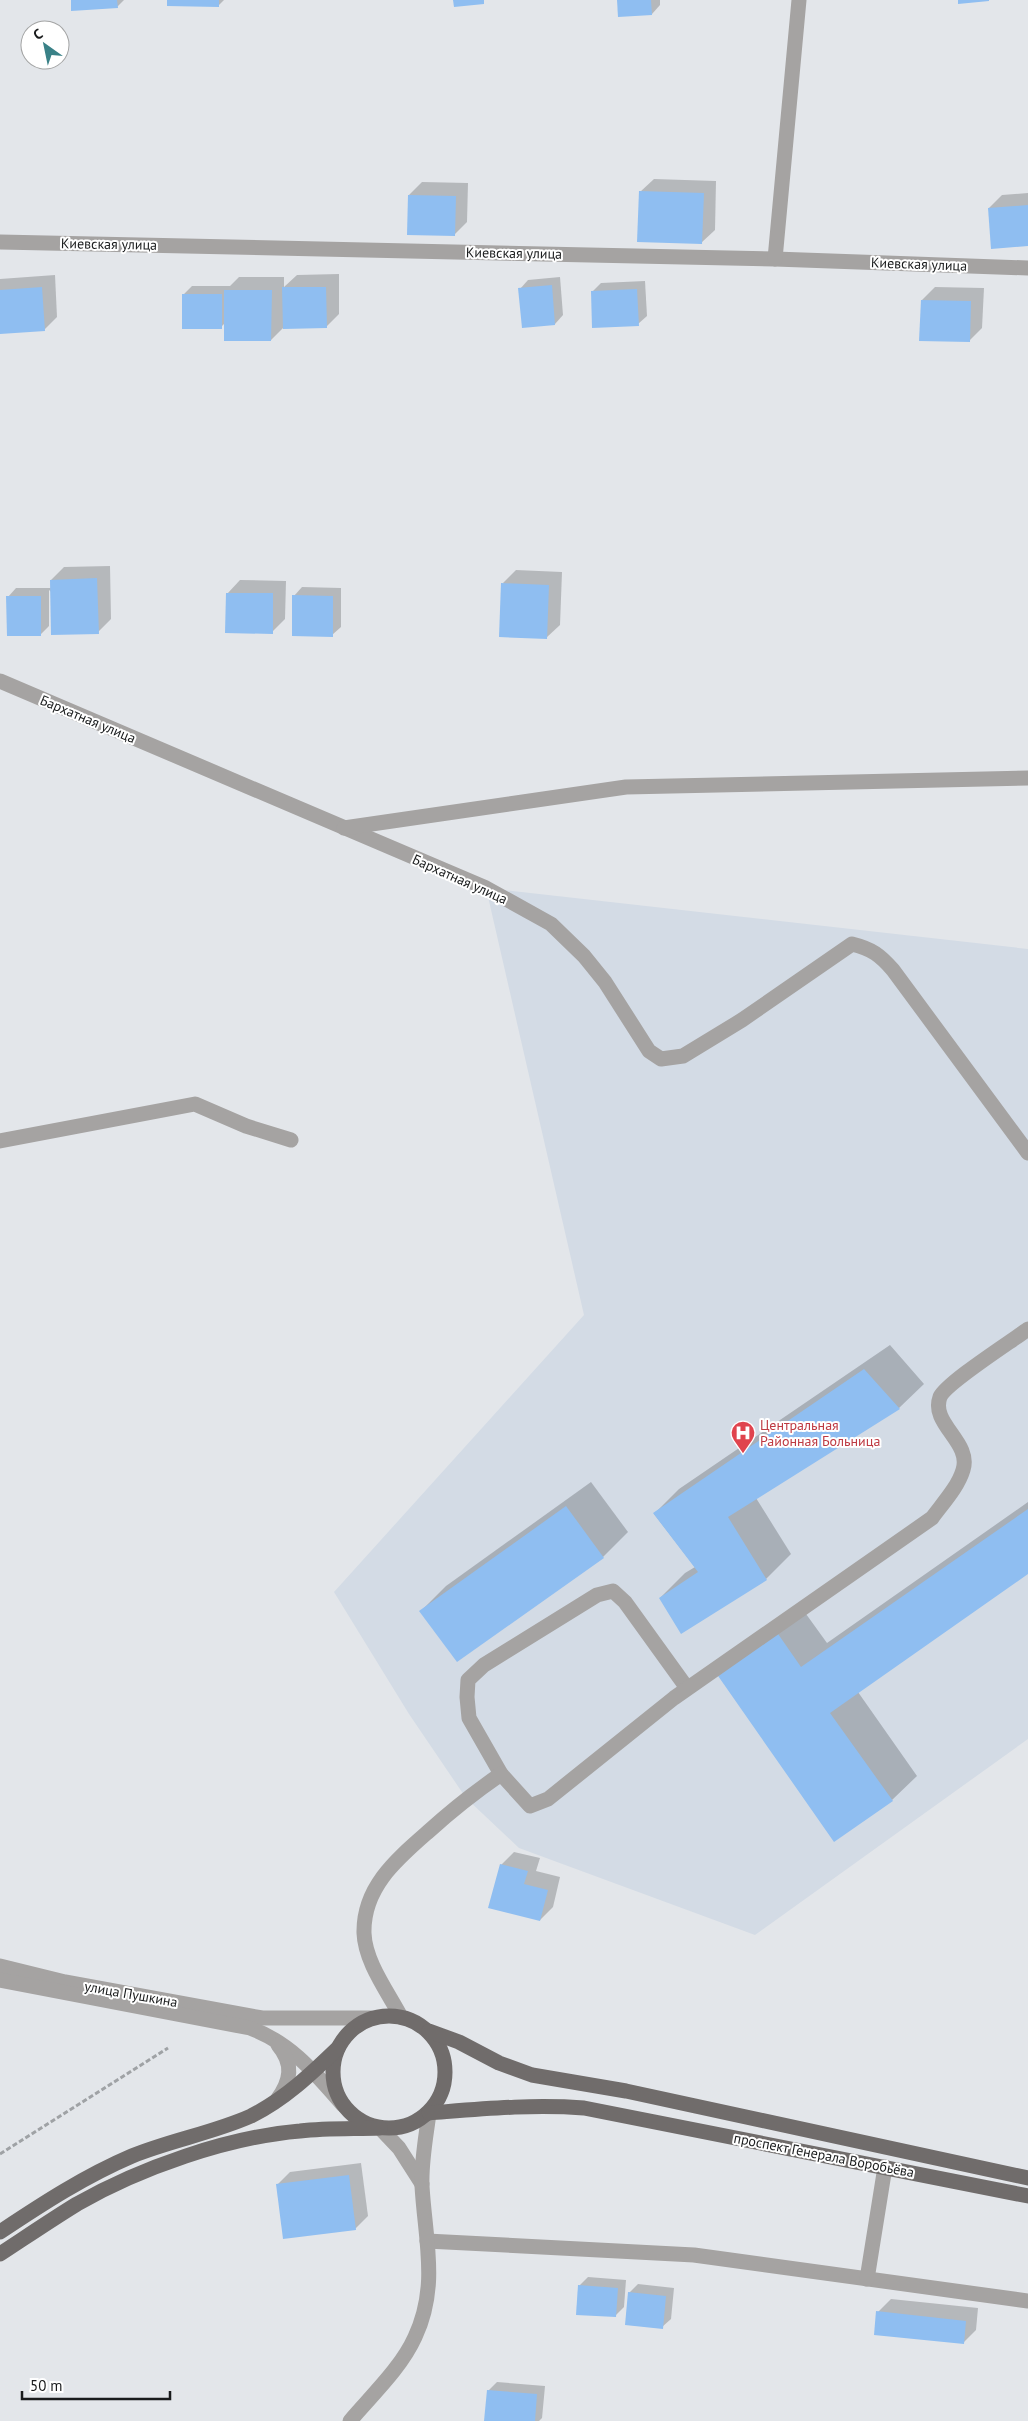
<svg xmlns="http://www.w3.org/2000/svg" width="1028" height="2421" viewBox="0 0 1028 2421" font-family="'PT Sans',sans-serif">
	<rect width="100%" height="100%" fill="#e3e6ea"/>
	<path fill="#d3dbe5" d="M486 888 1028 949V1739L755 1935 519 1848 466 1798 409 1714 334 1592 584 1315Z"/>
	<g fill="#0003">
		<path d="M72 0H124L117 7Z"/>
		<path d="M169 0H224L219 5Z"/>
		<path d="M618 0H660V5L652 14Z"/>
		<path d="M654 179 716 181 715 230 701 243 640 192Z"/>
		<path d="M422 182 468 183 467 222 454 235 409 195Z"/>
		<path d="M1028 193V244L989 208 1002 195Z"/>
		<path d="M339 274V314L326 327H284L271 340 225 323 221 327 183 295 192 286H230L239 277H284V287L297 275Z"/>
		<path d="M55 275 57 317 44 330 0 332V279Z"/>
		<path d="M560 277 563 315 555 324 523 327 520 289 528 280Z"/>
		<path d="M645 281 647 316 638 324 592 292 601 283Z"/>
		<path d="M935 287 984 288 982 328 969 341 922 300Z"/>
		<path d="M110 566 111 619 98 632 49 590V626L40 635 8 597 16 588H51V580L64 567Z"/>
		<path d="M516 570 562 572 560 625 546 638 503 583Z"/>
		<path d="M240 580 286 581 285 619 272 632 227 594Z"/>
		<path d="M302 587 341 588V627L332 635 294 596Z"/>
		<path d="M890 1345 924 1384 899 1408 756 1498 791 1554 766 1579 660 1598 685 1573 695 1567 654 1514 679 1489Z"/>
		<path d="M591 1482 628 1532 603 1557 421 1611 446 1586Z"/>
		<path d="M1028 1502V1573L858 1692 917 1776 892 1800 717 1673 801 1607 827 1643Z"/>
		<path d="M514 1852 540 1858 536 1871 560 1877 553 1907 540 1920 501 1865Z"/>
		<path d="M361 2163 368 2216 355 2229 277 2185 290 2172Z"/>
		<path d="M588 2277 626 2280 624 2307 615 2316 579 2286Z"/>
		<path d="M638 2284 674 2288 671 2319 662 2327 629 2293Z"/>
		<path d="M891 2299 978 2308 976 2330 963 2343 878 2312Z"/>
		<path d="M497 2382 545 2386 542 2418 539 2421H486L488 2391Z"/>
	</g>
	<g fill="#8fbef1">
		<path d="M71 0H117L118 8 71 11Z"/>
		<path d="M167 0H219V7L167 6Z"/>
		<path d="M453 0H484V4L454 7Z"/>
		<path d="M617 0H651L652 15 618 17Z"/>
		<path d="M958 0H989V1L958 4Z"/>
		<path d="M639 191 704 193 702 244 637 242Z"/>
		<path d="M408 195 456 196 455 236 407 235Z"/>
		<path d="M1028 205V246L991 249 988 208Z"/>
		<path d="M552 285 555 325 522 328 518 288Z"/>
		<path d="M42 287 45 331 0 334V290Z"/>
		<path d="M282 287H326L327 328 283 329Z"/>
		<path d="M637 289 639 326 592 328 591 291Z"/>
		<path d="M224 290H272L271 341H224Z"/>
		<rect x="182" y="294" width="40" height="35"/>
		<path d="M921 300 971 301 970 342 919 341Z"/>
		<path d="M97 578 99 634 51 635 50 580Z"/>
		<path d="M501 583 549 585 547 639 499 637Z"/>
		<path d="M226 593H273V634L225 633Z"/>
		<path d="M292 595 333 596V637L292 636Z"/>
		<path d="M6 596H41V636H7Z"/>
		<path d="M864 1369 900 1409 728 1517 767 1580 681 1634 659 1598 698 1572 653 1513Z"/>
		<path d="M566 1506 604 1558 457 1662 419 1611Z"/>
		<path d="M1028 1509V1574L830 1713 893 1801 834 1842 716 1673 776 1631 801 1667Z"/>
		<path d="M500 1864 528 1871 524 1884 548 1890 540 1921 488 1908Z"/>
		<path d="M349 2175 356 2230 283 2239 276 2184Z"/>
		<path d="M578 2285 618 2288 616 2317 576 2315Z"/>
		<path d="M628 2292 666 2296 663 2329 625 2325Z"/>
		<path d="M876 2311 966 2321 964 2344 874 2335Z"/>
		<path d="M487 2390 537 2394 535 2421H484Z"/>
	</g>
	<g fill="none" stroke-linecap="round" stroke-linejoin="round">
		<path stroke="#9fa2a5" stroke-width="3" stroke-dasharray="5 2.5" stroke-linecap="butt" d="M0 2154 168 2048"/>
		<g stroke="#a5a3a2" stroke-width="15">
			<path d="M0 242 775 259 1028 268"/>
			<path d="M775 259 799 0"/>
			<path d="M0 681 486 888 551 924 584 956 605 982 649 1051 661 1059 683 1056 742 1020 852 944C872 949 880 955 893 970L1028 1153"/>
			<path d="M344 828 626 787 1028 778"/>
			<path d="M0 1141 195 1104 246 1126 291 1140"/>
			<path d="M501 1774 469 1718 467 1697 468 1680 484 1665 597 1595 613 1591 625 1602 687 1688"/>
			<path d="M0 1966 65 1982 262 2018H370"/>
			<path d="M0 1980 250 2028C291 2043 315 2073 343 2105"/>
			<path d="M401 2017C388 1992 365 1962 364 1933 363 1887 397 1859 429 1831 452 1810 475 1792 501 1774L530 1806 548 1799 674 1698 932 1518C943 1503 958 1487 963 1470 972 1442 930 1424 940 1397 946 1383 1012 1341 1028 1329"/>
			<path d="M277 2100C291 2081 294 2064 278 2045"/>
			<path d="M380 2128 399 2148 422 2184"/>
			<path d="M427 2241 694 2255 1028 2301"/>
			<path d="M867 2279 885 2167"/>
			<path d="M350 2421C372 2395 401 2368 415 2337 439 2286 425 2239 422 2186 421 2162 426 2137 429 2113"/>
		</g>
		<g stroke="#706c6b" stroke-width="15">
			<circle cx="389" cy="2072" r="56"/>
			<path d="M429 2031 459 2042 499 2063 532 2075 626 2091 1028 2178"/>
			<path d="M429 2113C481 2109 531 2104 584 2108L1028 2196"/>
			<path d="M0 2232C42 2204 85 2176 132 2156 171 2140 213 2133 251 2116 285 2099 311 2074 338 2048"/>
			<path d="M0 2254C26 2237 51 2220 77 2204 140 2168 228 2137 300 2131 327 2128 354 2129 380 2128"/>
		</g>
	</g>
	<defs>
		<symbol id="hospital-pin" viewBox="-11 -11 22 30"><path d="M0 17L-7.5 6A9.5 9.5 0 1 1 7.5 6Z" fill="#e0444e" stroke="#fff"/><path d="M-5-5h3v3.5h4V-5h3V5h-3V1.5h-4V5h-3Z" fill="#fff"/></symbol>
	</defs>
	<g fill-rule="evenodd">
		<use href="#hospital-pin" x="729" y="1419" width="28" height="38"/>
	</g>
	<g text-anchor="middle" stroke-width="4" stroke-linejoin="round" paint-order="stroke">
		<g font-size="14" fill="#191b1c" stroke="#fff">
			<text transform="translate(109 244) rotate(1)" y="5">Киевская улица</text>
			<text transform="translate(514 253) rotate(1)" y="5">Киевская улица</text>
			<text transform="translate(919 264) rotate(2)" y="5">Киевская улица</text>
			<text transform="translate(88 719) rotate(23)" y="5">Бархатная улица</text>
			<text transform="translate(460 879) rotate(24)" y="5">Бархатная улица</text>
			<text transform="translate(131 1994) rotate(10)" y="5">улица Пушкина</text>
			<text transform="translate(824 2155) rotate(11)" y="5">проспект Генерала Воробьёва</text>
		</g>
		<g font-size="14" fill="#be3a42" stroke="#fff" text-anchor="start">
			<text x="760" y="1430">Центральная<tspan x="760" dy="16">Районная Больница</tspan></text>
		</g>
	</g>
	<g transform="translate(45 45) rotate(327)"><circle r="24" fill="#ffffff" stroke="#a3a4a4"/>
	<path d="M0-4L9 19L0 12L-9 19Z" fill="#398187"/>
	<text y="-8" font-size="14" font-weight="bold" text-anchor="middle" fill="#191b1c">С</text>
	</g>
	<path d="M22 2391v8h148v-8" fill="none" stroke="#191b1c" stroke-width="2.5"/>
	<text x="30" y="2391" font-size="15" fill="#191b1c" stroke="#ffffff" stroke-width="4" paint-order="stroke">50 m</text>
</svg>
